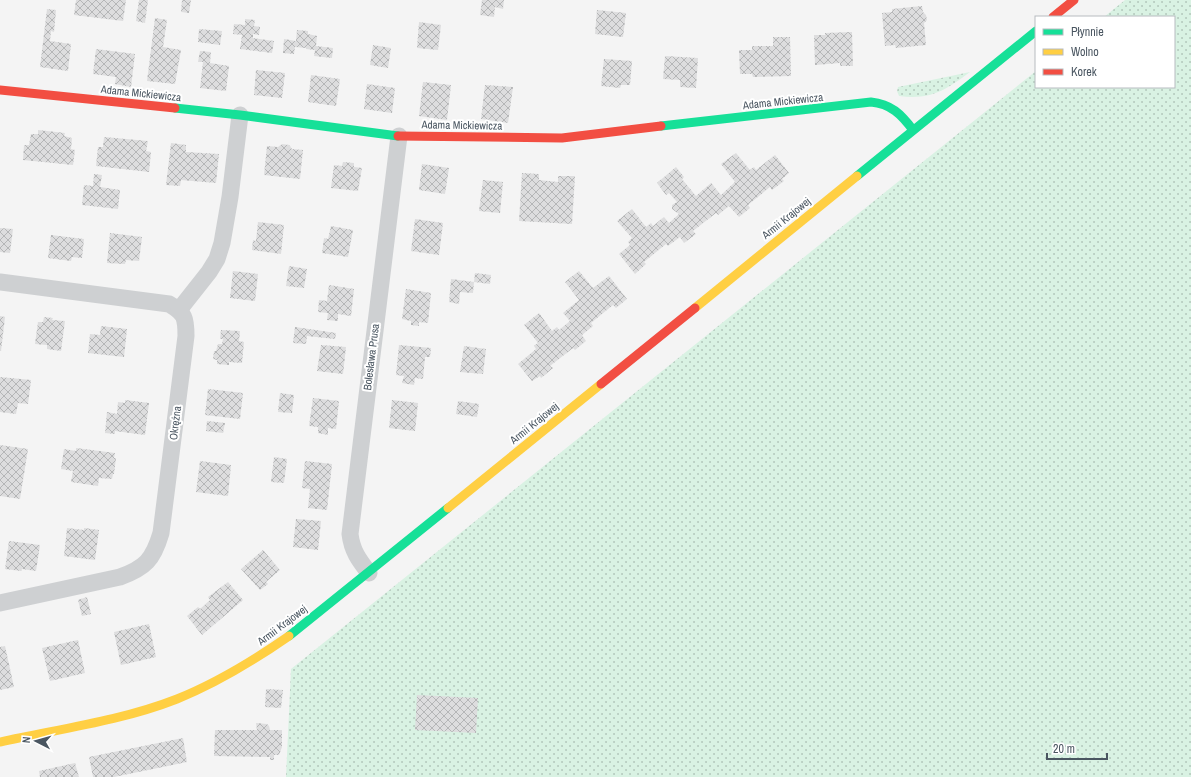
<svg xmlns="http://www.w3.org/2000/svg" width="1191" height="777" viewBox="0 0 1191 777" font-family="'Archivo Narrow',sans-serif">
	<defs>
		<pattern id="grass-dots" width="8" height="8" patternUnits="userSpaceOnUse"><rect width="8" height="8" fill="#d9f2e3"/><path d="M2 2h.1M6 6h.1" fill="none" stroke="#b2c7bb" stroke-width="1.8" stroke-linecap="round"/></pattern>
		<pattern id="building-cross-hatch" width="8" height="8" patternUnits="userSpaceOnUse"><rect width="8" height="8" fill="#ddddde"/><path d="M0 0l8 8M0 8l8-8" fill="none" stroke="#b5b6b7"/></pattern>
	</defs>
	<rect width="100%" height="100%" fill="#f4f4f4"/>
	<g fill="url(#grass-dots)">
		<path d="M1125 0H1191V777H286L291 669 1036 71V87H1174V17H1104Z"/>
		<path d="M970 72C946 90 931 100 899 96L897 91 898 87Z"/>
	</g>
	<g fill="url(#building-cross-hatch)">
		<path d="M76 0H126L123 21 74 15Z"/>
		<path d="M139 0H148L145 23 136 21Z"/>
		<path d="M182 0H191L189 13 181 12Z"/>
		<path d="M482 0H504L503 9 495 7 494 17 480 15Z"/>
		<path d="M922 6 923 12 926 15 927 20 924 23 926 45 896 48 895 45 885 46 882 13 892 12V9Z"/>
		<path d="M47 9 56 10 54 32 51 31 50 41 71 44 68 71 40 67Z"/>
		<path d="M597 10 626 13 623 37 595 34Z"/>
		<path d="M155 18 167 20 163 47 181 50 175 84 147 81Z"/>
		<path d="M245 19 255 20 254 26 260 27 259 35 253 34V38L274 41 272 53 240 49 242 35 233 34 234 24 245 25Z"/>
		<path d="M419 22 441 25 438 50 417 48Z"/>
		<path d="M199 29 222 31 220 45 198 42Z"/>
		<path d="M297 30 308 31V34L317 36 316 46 333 48 332 58 314 56 315 50 306 49V48L295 47 294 54 283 53 284 39 296 41Z"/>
		<path d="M852 32 853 66H840V63L815 65 814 35H825V33Z"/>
		<path d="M773 37H790L791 76 753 77 752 74H740L739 50H752V46H773Z"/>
		<path d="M373 45 391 48 388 68 370 65Z"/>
		<path d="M96 49 135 54 131 87 115 84 116 77 93 74Z"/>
		<path d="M200 51 211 52 210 63 229 66 226 91 200 88 203 62H198Z"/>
		<path d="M665 56 698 58 696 88 680 87V80L663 79Z"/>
		<path d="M604 59 632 61 630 85H621L620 88 601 86Z"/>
		<path d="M256 70 285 73 282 98 254 95Z"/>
		<path d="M311 75 340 79 336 106 308 102Z"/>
		<path d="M423 82 451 85 447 120 419 116Z"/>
		<path d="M367 84 395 88 392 113 364 109Z"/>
		<path d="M485 85 513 87 508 123 481 119Z"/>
		<path d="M38 130 65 133 64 136 72 138 71 149 75 150 73 165 23 160 24 145H29L31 134H38Z"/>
		<path d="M104 137 148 141 146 151 151 152 149 172 96 166 98 147H103Z"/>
		<path d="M171 143 186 145V152L219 154 216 183 181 180 180 186 166 185Z"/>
		<path d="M282 144 289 145 292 149 303 150 300 179 264 175 267 146 278 147Z"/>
		<path d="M736 153 750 170 754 167 756 170 775 155 789 173 782 179 784 181 772 190 770 187 748 205 750 208 739 217 729 206 718 215 716 213 693 231 696 234 684 243 680 237 668 246 666 244 644 262 646 264 635 274 619 254 630 245 628 242 632 238 617 221 632 209 646 227 651 223 653 226 664 217 669 223 679 214 672 209V205L677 202 669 193 666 195 657 183 676 167 684 177 682 179 696 196 711 183 721 195 735 182 721 164Z"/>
		<path d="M343 162 354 163V167L362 168 358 191 331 188 334 165 342 166Z"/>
		<path d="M422 164 449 168 445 194 419 190Z"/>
		<path d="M522 173 539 174V180L558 182V176H575L572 224 519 221Z"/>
		<path d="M94 174 102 175 100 187 120 190 118 209 82 205 84 185 93 186Z"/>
		<path d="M483 180 503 182 500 213 479 211Z"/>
		<path d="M415 219 443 223 439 255 411 251Z"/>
		<path d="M258 222 284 225 281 254 252 250 253 240 256 241Z"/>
		<path d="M331 226 353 230 348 257 322 253 324 238 328 239Z"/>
		<path d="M0 228 13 229 10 253 0 252Z"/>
		<path d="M110 233 142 237 139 261 126 260 125 264 107 263Z"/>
		<path d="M51 235 84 239 82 258 72 257 71 261 48 258Z"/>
		<path d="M289 266 307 269 304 288 286 286Z"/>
		<path d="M233 271 258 274 255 301 230 298Z"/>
		<path d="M579 271 593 288 609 276 627 299 616 308 613 305 591 323 593 326 582 335 586 341 575 350 573 348 550 366 553 368 541 378 540 376 532 381 518 364 536 349 534 346 538 343 524 325 539 313 552 331 557 327 559 330 570 321 563 313 579 300 565 282Z"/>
		<path d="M475 273 491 275 490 284 474 282Z"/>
		<path d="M451 279 474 282 473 293 460 292 459 304 449 302Z"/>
		<path d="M329 285 354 289 351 316 338 314V321L327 320 328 313 318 312 319 300 327 301Z"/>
		<path d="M406 289 431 293 428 323 419 322V326L411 325V321L402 319Z"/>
		<path d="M0 316 5 317 1 351H0Z"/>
		<path d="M44 317 53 318 52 320 65 321 61 351 47 349V345L35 344 38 322H43Z"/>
		<path d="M101 326 127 329 124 357 88 353 90 334 100 335Z"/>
		<path d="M295 327 336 333 335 339 307 336 306 344 293 343Z"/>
		<path d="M221 330 240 331 239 341 244 342 242 363 229 362V365L217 364V360L213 359 214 351H216L218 344H222L223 339H220Z"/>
		<path d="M321 345 346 347 343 374 317 371Z"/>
		<path d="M399 345 431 348 430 357H425L423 379 415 378 414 385 402 383 404 376 396 375Z"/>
		<path d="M464 346 486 349 483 374 460 372Z"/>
		<path d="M0 377 31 380 28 404 18 403 16 414 0 412Z"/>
		<path d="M208 389 243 393 240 419 205 415Z"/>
		<path d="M280 393 294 395 292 413 278 412Z"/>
		<path d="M313 398 339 401 336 429 328 428V435L318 433V427L309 426Z"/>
		<path d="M125 400 149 403 145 435 115 431V434L105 433 107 412 117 414 118 402 125 403Z"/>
		<path d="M392 400 418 403 415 431 389 428Z"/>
		<path d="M458 401 479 404 477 417 456 414Z"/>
		<path d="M207 421 225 423 223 433 206 431Z"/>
		<path d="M0 445 28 449 20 499 0 496Z"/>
		<path d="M76 448 115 453 114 458H116L114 474H113L112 479 99 478 98 486 71 482 73 471 61 469 64 449 76 451Z"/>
		<path d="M274 457 287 459 284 483 271 482Z"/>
		<path d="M200 461 231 465 228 496 196 492Z"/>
		<path d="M305 461 332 464 327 510 308 508 310 489 302 488Z"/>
		<path d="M296 519 321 521 318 550 293 547Z"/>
		<path d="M67 528 84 530V528L99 530 95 560 64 556Z"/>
		<path d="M9 541 40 545 36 571 22 569 21 571 5 569Z"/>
		<path d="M263 550 280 570 266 582 268 584 260 590 241 569Z"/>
		<path d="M228 582 243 600 202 635 187 616 198 607 200 609 210 600 208 597Z"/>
		<path d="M87 597 91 614 82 616 78 600Z"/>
		<path d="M149 624 156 657 121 665 114 632Z"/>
		<path d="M78 640 85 673 50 681 42 648Z"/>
		<path d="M5 646 14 687 0 690V647Z"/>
		<path d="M266 689 283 690 281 708 265 707Z"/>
		<path d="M417 695 478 698 476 733 415 730Z"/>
		<path d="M256 723 267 724 269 726 270 730H282V747L279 755H274V760H270V757L214 756 215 730H257Z"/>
		<path d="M183 738 187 762 114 777H93L89 757Z"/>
		<path d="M75 763 79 777H40L39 771Z"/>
	</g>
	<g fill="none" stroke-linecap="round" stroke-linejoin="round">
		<g stroke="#ced0d2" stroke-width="17">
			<path d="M0 282 169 304C185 313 186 318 186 336L161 533C153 560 145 568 120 577L0 603"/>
			<path d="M179 310 209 272 217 259 222 243 230 197 240 115"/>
			<path d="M369 573C359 560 352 551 350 534L399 136"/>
		</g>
		<g stroke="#16e098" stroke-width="9">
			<path d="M175 108 240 115 398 136"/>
			<path d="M661 126 871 102C891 104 901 114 913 130"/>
			<path d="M857 176 1036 31"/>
			<path d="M289 636 448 508"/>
		</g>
		<g stroke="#ffcf43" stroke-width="9">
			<path d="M695 308 857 176"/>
			<path d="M448 508 601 384"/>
			<path d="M0 742C59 729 121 721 177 699 217 683 253 661 289 636"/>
		</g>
		<g stroke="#f24e42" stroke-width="9">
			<path d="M1053 17 1074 0"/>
			<path d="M0 90 175 108"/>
			<path d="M398 136 562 138 661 126"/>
			<path d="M601 384 695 308"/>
		</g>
	</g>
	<g text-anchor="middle" stroke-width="4" stroke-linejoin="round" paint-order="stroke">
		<g font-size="11" fill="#4a5661" stroke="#fff">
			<text transform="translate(141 93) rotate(6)" y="4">Adama Mickiewicza</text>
			<text transform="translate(783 101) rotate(-6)" y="4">Adama Mickiewicza</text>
			<text transform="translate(462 125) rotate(1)" y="4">Adama Mickiewicza</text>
			<text transform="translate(786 218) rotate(-39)" y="4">Armii Krajowej</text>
			<text transform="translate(371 357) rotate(-83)" y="4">Bolesława Prusa</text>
			<text transform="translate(175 423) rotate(-83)" y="4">Okrężna</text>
			<text transform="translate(534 423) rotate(-39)" y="4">Armii Krajowej</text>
			<text transform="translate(282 625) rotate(-37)" y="4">Armii Krajowej</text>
		</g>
	</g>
	<rect x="1035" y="16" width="140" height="72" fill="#ffffff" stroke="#b7bbc0"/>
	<rect x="1043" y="29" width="20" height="6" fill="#16e098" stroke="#b7bbc0"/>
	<text x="1071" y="36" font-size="12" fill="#4a5661">Płynnie</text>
	<rect x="1043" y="49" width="20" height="6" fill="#ffcf43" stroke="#b7bbc0"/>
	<text x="1071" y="56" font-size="12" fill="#4a5661">Wolno</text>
	<rect x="1043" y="69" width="20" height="6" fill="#f24e42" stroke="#b7bbc0"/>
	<text x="1071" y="76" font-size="12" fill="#4a5661">Korek</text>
	<g transform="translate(36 741) rotate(276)" stroke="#ffffff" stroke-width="3" paint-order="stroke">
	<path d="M0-3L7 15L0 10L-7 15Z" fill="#4a5661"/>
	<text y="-6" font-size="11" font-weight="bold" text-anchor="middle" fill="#4a5661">N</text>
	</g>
	<path d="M1047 753v6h60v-6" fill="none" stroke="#4a5661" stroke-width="2"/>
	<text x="1053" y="753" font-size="12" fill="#4a5661" stroke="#ffffff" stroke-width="3" paint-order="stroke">20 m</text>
</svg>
